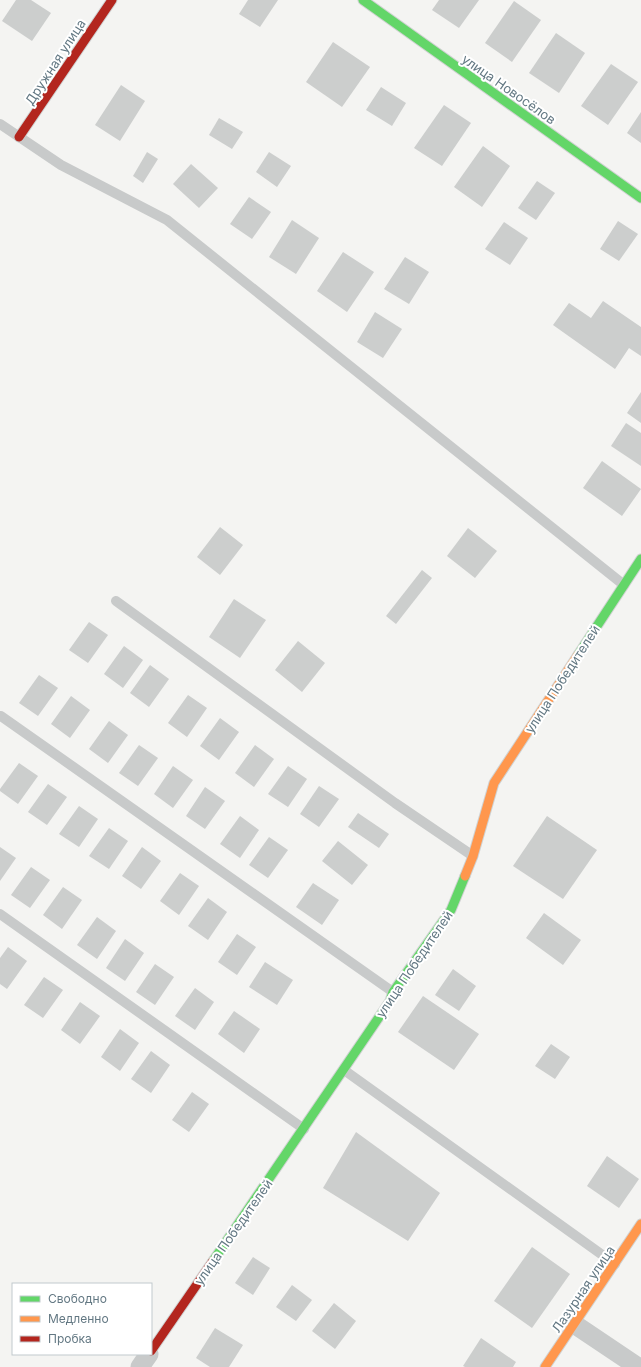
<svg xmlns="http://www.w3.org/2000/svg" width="641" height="1367" viewBox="0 0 641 1367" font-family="Inter,sans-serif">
	<rect width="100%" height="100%" fill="#f4f4f2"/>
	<g fill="#cccecd">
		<path d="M16 0H31L51 13 32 41 2 21Z"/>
		<path d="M248 0H278L260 27 239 14Z"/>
		<path d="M439 0H479L459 28 432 10Z"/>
		<path d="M514 1 541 20 512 62 485 43Z"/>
		<path d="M556 33 585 53 559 93 529 73Z"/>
		<path d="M333 42 370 67 342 107 306 82Z"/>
		<path d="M611 64 638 82 608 125 581 106Z"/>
		<path d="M121 85 145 101 120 141 95 125Z"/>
		<path d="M381 87 406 103 392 126 366 110Z"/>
		<path d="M444 105 471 123 442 166 414 148Z"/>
		<path d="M641 112V143L627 133Z"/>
		<path d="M219 118 243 132 232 149 209 135Z"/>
		<path d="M483 146 510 166 482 207 454 187Z"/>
		<path d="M147 152 158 159 143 183 133 176Z"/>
		<path d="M269 152 291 166 277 187 256 172Z"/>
		<path d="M191 164 218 188 199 208 173 184Z"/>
		<path d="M537 181 555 193 536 220 518 208Z"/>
		<path d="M249 197 271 212 252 239 230 224Z"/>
		<path d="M292 220 319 238 296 274 269 257Z"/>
		<path d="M618 221 638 234 619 261 600 249Z"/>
		<path d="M504 222 528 238 510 265 485 249Z"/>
		<path d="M343 252 374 272 347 312 317 291Z"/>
		<path d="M405 257 429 272 409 304 384 289Z"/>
		<path d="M603 301 641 327V356L629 348 615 369 553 325 569 303 591 318Z"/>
		<path d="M375 312 402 329 383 358 357 342Z"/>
		<path d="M641 392V423L627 413Z"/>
		<path d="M626 423 641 433V466L611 446Z"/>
		<path d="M602 461 641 489 622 516 583 488Z"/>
		<path d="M220 527 243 545 220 575 197 557Z"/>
		<path d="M468 528 497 551 475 578 447 556Z"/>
		<path d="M422 570 432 578 396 624 386 616Z"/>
		<path d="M234 599 266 620 240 658 209 637Z"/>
		<path d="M89 622 108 635 88 663 69 650Z"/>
		<path d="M298 641 325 663 302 692 275 670Z"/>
		<path d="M124 646 143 660 123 688 104 674Z"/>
		<path d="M150 665 169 679 149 707 130 693Z"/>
		<path d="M39 675 58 688 38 716 19 703Z"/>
		<path d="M188 695 207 708 187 737 168 723Z"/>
		<path d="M71 696 90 710 70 738 51 724Z"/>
		<path d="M220 718 239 732 219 760 200 746Z"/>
		<path d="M109 721 128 735 108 763 89 749Z"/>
		<path d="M139 745 158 758 138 786 119 773Z"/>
		<path d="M255 745 274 759 254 787 235 773Z"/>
		<path d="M19 763 38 776 18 804 0 791V789Z"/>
		<path d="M173 766 193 780 173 808 154 794Z"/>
		<path d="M288 766 307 779 288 807 268 794Z"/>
		<path d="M48 784 67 797 47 825 28 812Z"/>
		<path d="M319 786 339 799 319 827 300 814Z"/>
		<path d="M205 787 225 801 205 829 186 816Z"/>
		<path d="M79 806 98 819 79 847 59 834Z"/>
		<path d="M358 813 389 834 379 848 348 827Z"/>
		<path d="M240 816 259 830 240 858 220 844Z"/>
		<path d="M547 816 597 850 563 899 513 866Z"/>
		<path d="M109 828 128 841 109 869 89 856Z"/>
		<path d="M269 837 288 850 268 878 249 865Z"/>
		<path d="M338 841 368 865 352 885 322 861Z"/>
		<path d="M0 847 16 858 0 881Z"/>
		<path d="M142 847 161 861 141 889 122 876Z"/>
		<path d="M31 867 50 880 30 908 11 895Z"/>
		<path d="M180 873 199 886 179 915 160 901Z"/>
		<path d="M313 883 339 900 322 925 296 907Z"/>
		<path d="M63 887 82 900 62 929 43 915Z"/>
		<path d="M208 898 227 912 208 940 188 926Z"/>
		<path d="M544 913 581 940 563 965 526 938Z"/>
		<path d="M97 917 116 931 97 959 77 945Z"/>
		<path d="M237 934 256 947 237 975 218 962Z"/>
		<path d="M125 939 144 953 125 981 106 968Z"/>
		<path d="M8 947 27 961 7 989 0 984V958Z"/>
		<path d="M265 962 293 980 277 1005 249 987Z"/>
		<path d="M155 964 174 977 155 1005 136 992Z"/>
		<path d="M453 969 476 986 459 1011 435 995Z"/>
		<path d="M44 977 63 990 43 1018 24 1005Z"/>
		<path d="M195 988 214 1002 195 1030 175 1016Z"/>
		<path d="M423 996 479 1034 454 1070 398 1032Z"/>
		<path d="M80 1002 100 1016 80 1044 61 1030Z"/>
		<path d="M234 1011 260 1029 244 1053 218 1034Z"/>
		<path d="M120 1029 139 1043 120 1071 101 1057Z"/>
		<path d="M551 1044 570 1057 555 1079 535 1066Z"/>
		<path d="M151 1051 170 1065 151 1093 131 1079Z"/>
		<path d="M192 1092 209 1104 189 1132 172 1120Z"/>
		<path d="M356 1132 440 1193 408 1241 323 1188Z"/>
		<path d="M607 1156 639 1179 619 1208 587 1186Z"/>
		<path d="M532 1247 570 1274 532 1328 494 1301Z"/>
		<path d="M253 1257 270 1268 253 1295 235 1283Z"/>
		<path d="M292 1285 312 1300 296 1321 276 1307Z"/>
		<path d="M334 1303 356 1321 335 1349 312 1331Z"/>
		<path d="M215 1328 243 1345 229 1367H210L196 1358Z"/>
		<path d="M481 1338 516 1362 513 1367H465L463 1366Z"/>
	</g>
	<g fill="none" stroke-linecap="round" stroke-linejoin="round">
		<defs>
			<g id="fast">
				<path d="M363 0 641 198"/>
				<path d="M578 655 641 559"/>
				<path d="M213 1261 390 1001 393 992 451 910 465 876"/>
			</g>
			<g id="slow">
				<path d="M465 876 473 856 494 783 578 655"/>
				<path d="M545 1367 641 1224"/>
			</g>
			<g id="jam">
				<path d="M19 137 112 0"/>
				<path d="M151 1351 213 1261"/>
			</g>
		</defs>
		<use href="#fast" stroke="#d0d2d2" stroke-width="11"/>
		<use href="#slow" stroke="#d0d2d2" stroke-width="11"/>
		<use href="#jam" stroke="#d0d2d2" stroke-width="11"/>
		<g stroke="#c8caca" stroke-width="10">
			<path d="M0 124 61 165 167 220 624 585"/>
			<path d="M116 601 395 803 473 856"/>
			<path d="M1 716 393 992"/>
			<path d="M0 914 304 1129"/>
			<path d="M344 1070 615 1264"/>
		</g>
		<g stroke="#c8caca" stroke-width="19">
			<path d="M574 1324 638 1367"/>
			<path d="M140 1367 149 1354"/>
		</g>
		<use href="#fast" stroke="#63d668" stroke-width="9"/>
		<use href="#slow" stroke="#ff974d" stroke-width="9"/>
		<use href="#jam" stroke="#b3261e" stroke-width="9"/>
	</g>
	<g text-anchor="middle" stroke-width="4" stroke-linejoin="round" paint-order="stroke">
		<g font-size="13" fill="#637883" stroke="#fff">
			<text transform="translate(55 62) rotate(-57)" y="5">Дружная улица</text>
			<text transform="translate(509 89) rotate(35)" y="5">улица Новосёлов</text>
			<text transform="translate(562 679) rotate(-57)" y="5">улица Победителей</text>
			<text transform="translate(414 964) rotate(-56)" y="5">улица Победителей</text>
			<text transform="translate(233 1232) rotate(-55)" y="5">улица Победителей</text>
			<text transform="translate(583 1289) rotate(-56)" y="5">Лазурная улица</text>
		</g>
	</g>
	<rect x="12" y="1283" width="140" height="72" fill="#ffffff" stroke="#c1c9cd"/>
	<rect x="20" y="1296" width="20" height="6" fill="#63d668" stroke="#c1c9cd"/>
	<text x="48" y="1303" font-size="12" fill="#637883">Свободно</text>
	<rect x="20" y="1316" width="20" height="6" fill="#ff974d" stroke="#c1c9cd"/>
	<text x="48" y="1323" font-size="12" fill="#637883">Медленно</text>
	<rect x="20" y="1336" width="20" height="6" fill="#b3261e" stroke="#c1c9cd"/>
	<text x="48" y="1343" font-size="12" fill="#637883">Пробка</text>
</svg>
